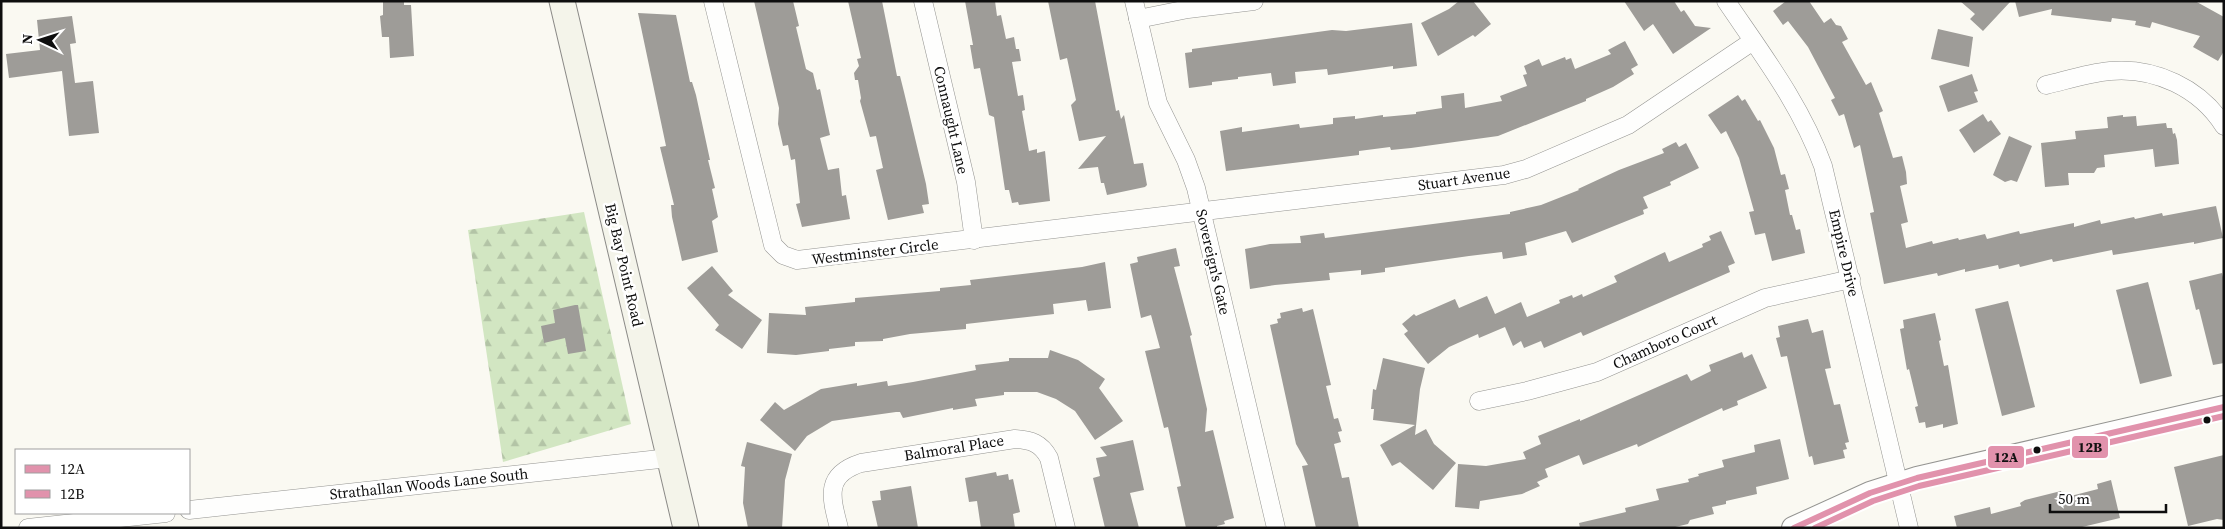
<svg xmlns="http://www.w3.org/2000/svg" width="2225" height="529" viewBox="0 0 2225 529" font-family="'Source Serif 4',serif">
	<defs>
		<pattern id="forest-firs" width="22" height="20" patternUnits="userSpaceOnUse" patternTransform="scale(1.25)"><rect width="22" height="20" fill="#d2e6c2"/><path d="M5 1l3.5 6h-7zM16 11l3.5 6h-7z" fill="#b3c4a6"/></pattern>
	</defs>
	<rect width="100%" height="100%" fill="#faf9f2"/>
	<path fill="url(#forest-firs)" d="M584 212 631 424 503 462 468 230Z"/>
	<g fill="#9e9c98">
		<path d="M383 1H404V5H411L414 56 390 58 389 37H382L380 16 383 15Z"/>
		<path d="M754 1H793L799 26 796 27 806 69 813 73 817 90 820 89 830 135 820 138 828 170 839 168 842 196 846 195 850 219 802 227 796 204 800 203 795 159 791 160 788 145 783 146 778 124 779 108Z"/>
		<path d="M848 1H882L897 76H900L904 92 926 184 929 204 922 205 924 213 888 220 876 170 883 168 876 136 870 137 860 101 861 98 858 80H855L854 73 859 66 857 59 861 58Z"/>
		<path d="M965 1H995L997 16 1001 15 1006 39 1014 37 1016 49H1019L1021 61 1012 62 1018 96 1023 95 1025 110 1022 111 1023 117 1029 151 1037 149V153L1045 151 1050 201 1019 205 1018 202 1012 203 1009 190H1005L994 117 989 115 980 68 974 69 970 45H973Z"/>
		<path d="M1048 1H1095L1116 111 1119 110 1121 119 1124 115 1134 164 1143 163 1147 185 1145 187 1107 195 1104 183H1101L1098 167 1078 169 1106 136 1079 141 1071 105 1076 100 1067 58 1060 60Z"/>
		<path d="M1459 1H1473L1491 24 1475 37 1473 35 1438 56 1421 23 1449 9Z"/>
		<path d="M1624 1H1674L1681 12 1684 10 1695 26 1711 28 1673 54 1653 24 1644 31Z"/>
		<path d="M1786 1H1809L1824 23 1831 18 1836 25 1841 26 1848 39 1842 42 1866 85 1871 82 1883 111 1879 113 1893 158 1902 156 1906 172 1907 184 1900 186 1908 222 1901 224 1906 248 1932 241 1933 244 1958 238 1959 240 1985 234 1987 239 2019 231 2020 234 2074 223V227L2100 220 2101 224 2134 217 2135 219 2162 213 2163 216 2216 206 2223 238 2194 244V242L2113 255 2112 250 2053 262 2052 259 2020 267 2019 264 1999 269 1998 265 1965 272V269L1938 276 1937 273 1884 284 1870 213 1874 212 1860 145 1854 148 1844 114 1839 116 1831 100 1835 98 1808 47 1788 21 1783 25 1773 11Z"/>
		<path d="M1960 1H2011L1983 31 1970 19 1975 14Z"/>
		<path d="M2015 1H2195L2224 17V51L2218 61 2193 47 2200 36 2152 22 2150 28 2135 25 2136 21 2112 18 2111 22 2051 15 2052 9 2019 17Z"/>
		<path d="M638 13 676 15 690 82H692L696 95 710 160H708L715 188 712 189 718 217 712 221 718 252 682 261 672 217 671 205H674L660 147 666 146Z"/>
		<path d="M72 16 76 43 70 44 75 83 93 81 99 133 69 136 62 71 9 78 6 54 40 50 37 20Z"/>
		<path d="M1412 23 1417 66 1393 69V66L1328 75 1327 69 1295 72 1296 83 1273 86 1271 73 1238 77V79L1212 82V85L1189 88 1185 53 1192 52V49L1332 30 1346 31Z"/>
		<path d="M1938 29 1973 37 1969 67 1931 59Z"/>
		<path d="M1625 41 1638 65 1631 69 1634 74 1613 87 1586 99V101L1498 136 1411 148 1391 150 1390 147 1359 151V155L1226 171 1220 131 1242 127V132L1299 124 1300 128 1333 124V118L1355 116V119L1383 115V117L1416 114V112L1442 108 1441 96 1464 93 1465 108 1502 101 1500 96 1527 86 1523 75 1527 74 1524 66 1539 59 1542 66 1565 57 1566 60 1571 58 1575 69 1611 54 1608 50Z"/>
		<path d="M1972 74 1978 91 1974 92 1978 102 1948 112 1939 86Z"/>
		<path d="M1738 95 1742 101 1745 99 1758 121 1760 120 1774 148 1781 175 1785 174 1789 189 1785 190 1790 215H1792L1796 230 1800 229 1805 253 1772 261 1765 233 1755 235 1749 212 1754 211 1739 158 1726 131 1721 134 1708 115Z"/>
		<path d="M1983 114 1988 122 1991 120 2001 134 1974 153 1959 130Z"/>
		<path d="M2123 115V117L2136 116 2137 126 2166 123 2167 128H2172L2173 134 2175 133 2177 140 2179 164 2155 167 2153 149 2104 155 2105 167 2097 168 2094 173H2068L2069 185 2045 187 2041 143 2076 139 2075 131 2108 128 2107 117Z"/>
		<path d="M2009 136 2032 146 2017 182 2011 180 2005 182 1993 175Z"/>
		<path d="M1676 142 1679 147 1686 143 1699 168 1670 182 1671 185 1643 197 1648 208 1643 210 1644 214 1572 243 1566 231 1525 243 1527 255 1503 259 1502 252 1469 256 1385 268V272L1361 275V270L1329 273 1330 280 1275 285 1250 289 1245 249 1270 244 1301 243 1300 236 1324 233 1325 238 1510 214V212L1541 205 1579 190 1578 189 1619 170 1664 153 1662 149Z"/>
		<path d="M1721 231 1735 263 1728 266 1730 272 1583 336 1581 332 1544 348 1541 341 1524 348 1521 341 1513 346 1505 327 1479 338 1478 334 1449 347 1428 364 1404 334 1408 331 1402 324 1414 314 1416 316 1455 299 1459 308 1487 296 1495 314 1521 302 1527 317 1560 303 1559 300 1572 295 1573 298 1582 294 1583 297 1617 282 1614 276 1665 252 1669 262 1703 247 1702 244 1711 240 1709 236Z"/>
		<path d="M1176 248 1180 266 1174 267 1192 335 1190 336 1207 409 1205 432 1213 430 1234 518 1224 521 1225 524 1217 526V528H1186L1177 487 1181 486 1168 427 1164 428 1145 351 1160 348 1151 315 1141 318 1130 264 1138 262 1137 257Z"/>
		<path d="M1105 262 1111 308 1088 311 1086 300 1053 304 1054 314 966 324V329L910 334 883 339V341L855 342V346L829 349V351L796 355 767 353 769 313 806 315 805 307 855 302V298L940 291V288L971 285 970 280 1082 267Z"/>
		<path d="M712 266 733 291 728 295 762 320 742 349 715 330 719 325 687 288Z"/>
		<path d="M2222 273 2224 281V363L2213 365 2199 309 2196 310 2189 281Z"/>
		<path d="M2148 282 2172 376 2140 384 2116 290Z"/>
		<path d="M2008 301 2035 407 2002 416 1975 309Z"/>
		<path d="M575 305H578L586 351 568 354 565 338 544 343 541 326 555 323 553 310Z"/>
		<path d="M1302 308 1303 312 1313 309 1331 385 1326 386 1334 419 1338 418 1342 431 1338 432 1341 442 1334 444 1342 478 1349 477 1359 528H1316L1302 466 1308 465 1296 444 1270 325 1278 323 1277 319 1281 318 1280 313Z"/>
		<path d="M1935 313 1941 340 1939 341 1944 366 1948 365 1958 424 1943 428V424L1926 428 1925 422 1919 423 1915 407 1918 406 1909 369 1907 370 1900 329 1904 328 1903 320Z"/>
		<path d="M1808 319 1812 333 1823 330 1831 368 1825 369 1834 405 1840 404 1849 442 1845 443 1847 449 1843 450 1845 458 1814 465 1812 456 1809 457 1787 356 1781 357 1776 338 1780 337 1778 326Z"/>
		<path d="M1050 350 1078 360 1105 379 1099 388 1123 421 1095 440 1075 411 1056 399 1037 392H1004V395L975 399 977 406 953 410V408L903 418 900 412H896L832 421 807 436 795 451 760 420 775 402 784 410 821 389 857 383V386L887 381 888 386 913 382 976 370 975 365 1009 361V358H1048Z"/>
		<path d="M1742 352 1744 358 1752 354 1767 388 1737 401 1738 405 1723 411 1722 408 1638 447 1637 444 1583 465 1579 455 1545 469 1548 477 1537 482 1540 486 1522 494 1480 501 1479 509 1455 507 1458 464 1486 466 1526 459 1523 452 1541 444 1538 436 1580 419V421L1687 374 1691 381 1711 371 1709 365Z"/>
		<path d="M1383 358 1425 368 1420 389 1415 435 1426 429 1434 444 1456 463 1433 490 1400 462 1392 466 1380 445 1415 425 1373 420 1374 409H1371L1373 389 1376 390Z"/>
		<path d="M1780 439 1789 479 1756 487 1757 494 1726 501V504L1712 507 1714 514 1690 520 1688 524 1671 528H1580L1579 523 1626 512 1625 508 1659 500 1656 489 1689 482 1688 479 1699 476 1698 474 1724 467 1722 460 1755 452 1754 445Z"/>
		<path d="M1133 440 1144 490 1130 493 1139 528H1105L1093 478 1100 476 1096 458 1107 456 1100 447Z"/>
		<path d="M747 442 792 454 785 480 782 528H748L743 503 745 467 741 466Z"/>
		<path d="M2224 455V520L2217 519 2188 526 2174 467Z"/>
		<path d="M996 472 997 476 1008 474 1009 480 1013 479 1020 512 1013 514 1015 528H981L977 501 969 502 965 478Z"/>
		<path d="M2111 480 2120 518 2078 528H1957L1954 516 1990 507 1991 514 2021 506 2020 503 2025 500 2061 491 2063 498 2098 489 2097 484Z"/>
		<path d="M911 486 918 528H878L872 501 881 500 880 491Z"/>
	</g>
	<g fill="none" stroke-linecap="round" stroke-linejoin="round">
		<defs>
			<g id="minor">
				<path d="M713 1 773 245 783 255 797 260 1504 175 1526 169 1628 125 1753 41"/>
				<path d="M923 1 966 182 974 240"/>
				<path d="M1134 1 1158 103 1186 160 1196 188 1276 528"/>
				<path d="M1726 1C1762 54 1801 105 1823 166L1909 528"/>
				<path d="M1138 19 1188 9 1254 1"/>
				<path d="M2046 85C2067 80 2089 73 2110 71 2155 67 2200 88 2224 126"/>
				<path d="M1479 401 1527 391 1597 372 1765 298 1851 279"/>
				<path d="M189 510 669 458"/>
				<path d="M28 528 166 513"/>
				<path d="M839 528C831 497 824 475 861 463L1015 439C1031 440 1041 443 1049 458L1066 528"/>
			</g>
			<path id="tertiary" d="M1793 528 1870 493 1917 478 2224 407"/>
			<path id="secondary" d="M562 1 686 528"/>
		</defs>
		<use href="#minor" stroke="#949491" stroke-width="19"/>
		<use href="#tertiary" stroke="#949491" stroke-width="24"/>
		<use href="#secondary" stroke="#8b8a87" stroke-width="27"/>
		<use href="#minor" stroke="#fefefd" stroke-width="18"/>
		<use href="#tertiary" stroke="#fefefd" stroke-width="22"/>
		<use href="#secondary" stroke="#f4f4ea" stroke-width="25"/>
		<defs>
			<path id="bus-1" d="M1794 528 1870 493 1917 478 2224 407"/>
			<path id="bus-2" d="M1815 528 1873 501 1919 486 2224 416"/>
		</defs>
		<use href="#bus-1" stroke="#fff" stroke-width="10"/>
		<use href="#bus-2" stroke="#fff" stroke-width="10"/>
		<use href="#bus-1" stroke="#e192ac" stroke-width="6"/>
		<use href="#bus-2" stroke="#e192ac" stroke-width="6"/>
	</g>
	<g fill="#0e0e0e" stroke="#fff" stroke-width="2">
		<circle cx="2207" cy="420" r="4.5"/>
		<circle cx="2037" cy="450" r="4.5"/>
	</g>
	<g text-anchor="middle" stroke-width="5" stroke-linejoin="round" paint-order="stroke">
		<g font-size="15" fill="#0e0e0e" stroke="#fff">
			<text transform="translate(951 120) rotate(77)" y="5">Connaught Lane</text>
			<text transform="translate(1464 179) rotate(-8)" y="5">Stuart Avenue</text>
			<text transform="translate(875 252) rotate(-7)" y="5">Westminster Circle</text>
			<text transform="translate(1844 253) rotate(77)" y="5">Empire Drive</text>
			<text transform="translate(1213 262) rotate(77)" y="5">Sovereign's Gate</text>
			<text transform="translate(624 265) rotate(77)" y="5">Big Bay Point Road</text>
			<text transform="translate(1665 342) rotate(-24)" y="5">Chamboro Court</text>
			<text transform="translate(954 448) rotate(-9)" y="5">Balmoral Place</text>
			<text transform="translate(429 484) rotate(-6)" y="5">Strathallan Woods Lane South</text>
		</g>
	</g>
	<g stroke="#fff" stroke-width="2">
		<rect x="2071" y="435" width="38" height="24" rx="5" fill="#e192ac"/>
		<rect x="1987" y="445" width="38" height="24" rx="5" fill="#e192ac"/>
	</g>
	<g font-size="14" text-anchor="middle" font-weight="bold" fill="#111">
		<text x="2090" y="452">12B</text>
		<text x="2006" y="462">12A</text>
	</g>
	<rect width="2225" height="529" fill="none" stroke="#0e0e0e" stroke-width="5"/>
	<rect x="15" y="449" width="175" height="65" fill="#ffffff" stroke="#9f9f9f"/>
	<rect x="25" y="465" width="25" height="8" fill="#e192ac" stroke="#9f9f9f"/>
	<text x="60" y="474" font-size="15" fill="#0e0e0e">12A</text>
	<rect x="25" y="490" width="25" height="8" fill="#e192ac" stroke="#9f9f9f"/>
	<text x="60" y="499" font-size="15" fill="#0e0e0e">12B</text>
	<g transform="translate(40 40) rotate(274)" stroke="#ffffff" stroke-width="4" paint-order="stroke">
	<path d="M0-4L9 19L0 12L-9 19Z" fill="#0e0e0e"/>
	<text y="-8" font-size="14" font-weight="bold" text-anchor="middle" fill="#0e0e0e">N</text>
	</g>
	<path d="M2050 504v8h116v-8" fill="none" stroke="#0e0e0e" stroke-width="2.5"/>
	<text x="2058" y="504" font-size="15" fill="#0e0e0e" stroke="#ffffff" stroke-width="4" paint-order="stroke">50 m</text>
</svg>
